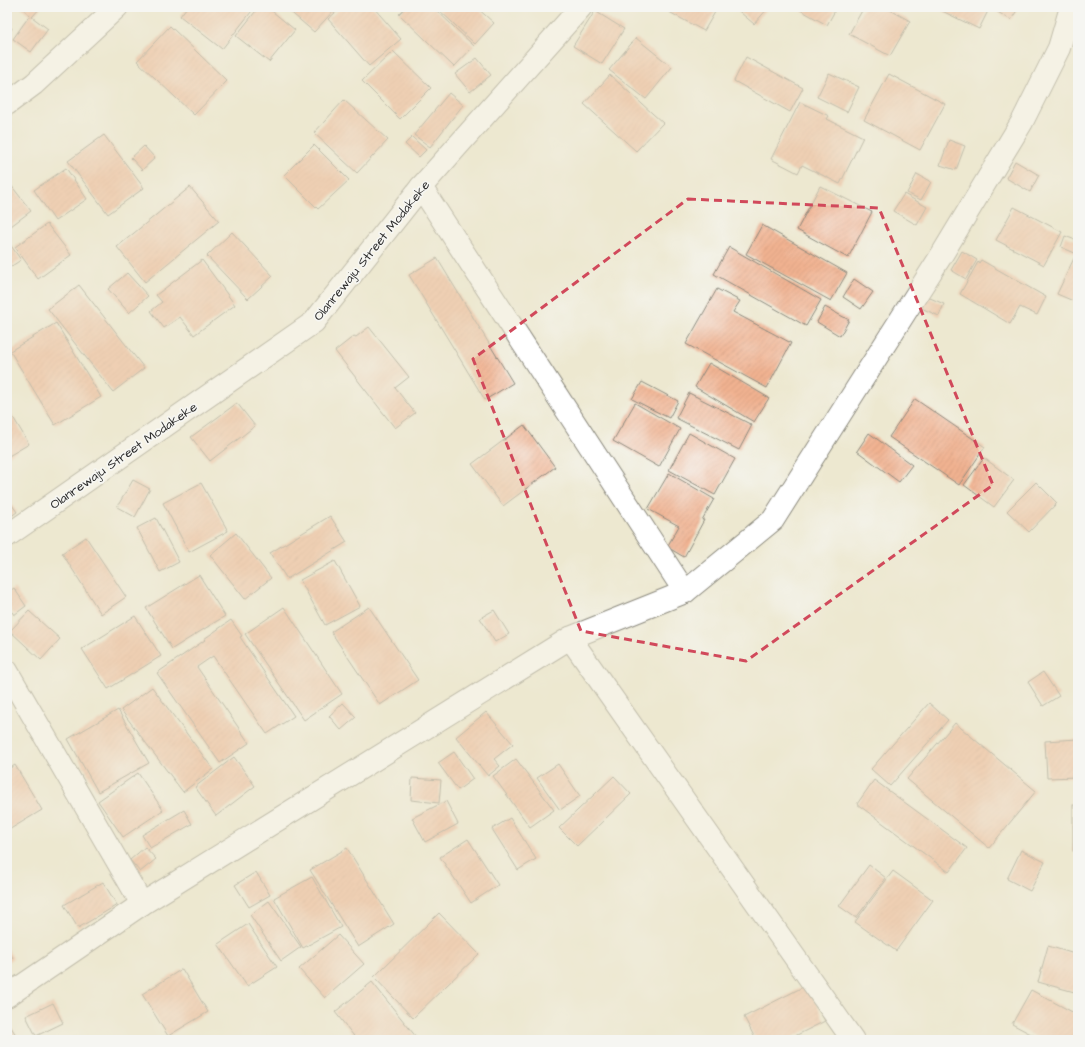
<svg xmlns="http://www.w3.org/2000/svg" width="1085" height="1047" viewBox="0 0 1085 1047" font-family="'Architects Daughter',sans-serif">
	<defs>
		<pattern id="building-hatch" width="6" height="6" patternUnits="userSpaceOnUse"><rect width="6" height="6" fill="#f1b291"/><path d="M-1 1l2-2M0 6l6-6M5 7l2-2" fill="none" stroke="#cf997d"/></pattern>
	</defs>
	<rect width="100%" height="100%" fill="#f6f6f2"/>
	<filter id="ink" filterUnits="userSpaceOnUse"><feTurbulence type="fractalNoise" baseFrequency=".025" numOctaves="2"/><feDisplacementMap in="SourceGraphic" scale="8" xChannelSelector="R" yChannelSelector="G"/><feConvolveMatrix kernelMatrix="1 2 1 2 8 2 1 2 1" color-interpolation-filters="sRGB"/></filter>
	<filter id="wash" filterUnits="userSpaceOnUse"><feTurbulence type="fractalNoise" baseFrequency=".012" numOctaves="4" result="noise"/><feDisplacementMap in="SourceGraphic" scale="16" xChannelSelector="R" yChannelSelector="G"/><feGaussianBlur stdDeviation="0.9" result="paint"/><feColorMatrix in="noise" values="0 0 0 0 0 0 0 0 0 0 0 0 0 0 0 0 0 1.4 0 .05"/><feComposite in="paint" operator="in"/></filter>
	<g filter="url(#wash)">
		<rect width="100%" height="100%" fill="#ede8d0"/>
		<g id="blocks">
			<g fill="url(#building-hatch)">
				<path d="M21 7H41L32 17 48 29 31 52 13 39 30 15Z"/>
				<path d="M187 7H255L222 49 180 16Z"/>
				<path d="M259 7H267L295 30 269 62 236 36Z"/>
				<path d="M289 7H337L314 32 287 9Z"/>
				<path d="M342 7H373L401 39 369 66 328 19Z"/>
				<path d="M406 7H433L474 46 454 67 399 14Z"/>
				<path d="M436 7H476L494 23 475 44Z"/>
				<path d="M660 7H718L704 31Z"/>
				<path d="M734 7H769L754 24Z"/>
				<path d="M795 7H837L827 25Z"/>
				<path d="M864 7H885L910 21 890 56 849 34Z"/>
				<path d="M934 7H990L979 29Z"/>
				<path d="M998 7H1019L1011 20 996 11Z"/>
				<path d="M595 11 624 29 602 64 573 46Z"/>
				<path d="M7 21 12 29 7 33Z"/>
				<path d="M170 26 227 81 194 115 137 61Z"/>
				<path d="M636 38 672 67 646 99 609 70Z"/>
				<path d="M393 51 431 88 400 119 362 81Z"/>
				<path d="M746 57 803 88 790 112 734 81Z"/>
				<path d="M477 58 491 75 470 92 455 74Z"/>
				<path d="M829 73 859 87 847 112 817 97Z"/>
				<path d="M889 74 945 104 920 150 864 120Z"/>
				<path d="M610 75 663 123 636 151 584 104Z"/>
				<path d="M449 93 463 105 430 147 414 135Z"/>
				<path d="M344 100 388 140 357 173 314 133Z"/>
				<path d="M800 102 829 116 827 119 863 137 840 184 802 165 798 173 771 159Z"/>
				<path d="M104 135 144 188 108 214 68 161Z"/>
				<path d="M412 137 426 150 419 157 405 144Z"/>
				<path d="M949 140 965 146 956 170 940 165Z"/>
				<path d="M314 145 349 180 318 209 284 175Z"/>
				<path d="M144 146 155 158 142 170 131 158Z"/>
				<path d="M1015 161 1039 175 1030 192 1006 178Z"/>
				<path d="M66 168 87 199 55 221 34 190Z"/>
				<path d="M917 174 931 182 921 200 907 193Z"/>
				<path d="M7 180 31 211 7 229Z"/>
				<path d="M820 186 872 212 848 258 797 230Z"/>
				<path d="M190 187 219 221 145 282 117 247Z"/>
				<path d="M904 194 927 207 917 225 893 211Z"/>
				<path d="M1014 207 1062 232 1044 265 996 240Z"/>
				<path d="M47 224 71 255 38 279 15 247Z"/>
				<path d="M762 225 847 273 831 301 746 254Z"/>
				<path d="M232 232 273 276 248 299 207 256Z"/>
				<path d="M1065 236 1078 241 1077 254 1061 247Z"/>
				<path d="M7 240 21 260 7 269Z"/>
				<path d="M729 247 821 300 806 326 714 274Z"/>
				<path d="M962 251 977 260 966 279 951 270Z"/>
				<path d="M1076 254 1078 255V303L1057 294Z"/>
				<path d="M437 258 513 383 485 400 409 275Z"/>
				<path d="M202 260 235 305 194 335 180 317 164 328 151 311 162 302 156 295Z"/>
				<path d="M981 260 1046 297 1037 315 1020 307 1010 324 960 294 978 262 979 263Z"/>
				<path d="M127 273 148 296 129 313 108 289Z"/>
				<path d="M854 279 873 292 861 309 843 297Z"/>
				<path d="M79 285 144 368 113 392 48 309Z"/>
				<path d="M717 289 740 301 733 312 791 343 767 388 686 344Z"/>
				<path d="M923 295 944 304 939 316 919 307Z"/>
				<path d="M825 307 849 320 840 336 817 322Z"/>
				<path d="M56 323 101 397 55 425 10 351Z"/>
				<path d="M369 327 409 377 395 388 415 413 395 428 335 351 354 336 356 337Z"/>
				<path d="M709 363 769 398 754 422 695 387Z"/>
				<path d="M642 382 678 401 669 418 632 399Z"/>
				<path d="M689 393 752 425 739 450 676 418Z"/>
				<path d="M915 399 985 447 959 485 889 437Z"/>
				<path d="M237 403 255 426 210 461 191 437Z"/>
				<path d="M635 403 680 429 659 467 613 441Z"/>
				<path d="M7 407 29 444 7 457Z"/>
				<path d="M524 425 555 467 503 506 472 464Z"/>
				<path d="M689 433 735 459 715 495 669 470Z"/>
				<path d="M869 433 912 465 899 482 857 451Z"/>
				<path d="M984 458 1014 480 994 507 964 485Z"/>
				<path d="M669 473 714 499 702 520H704L684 557 667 547 679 526 648 509Z"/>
				<path d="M133 480 150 489 135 517 117 507Z"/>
				<path d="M1036 482 1057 503 1029 532 1007 511Z"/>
				<path d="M201 483 228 531 189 552 163 503Z"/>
				<path d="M7 498 17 512 7 519Z"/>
				<path d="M330 516 347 542 287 579 270 553Z"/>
				<path d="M156 518 179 562 160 572 137 528Z"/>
				<path d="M236 533 271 578 245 599 210 555Z"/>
				<path d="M86 537 126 597 101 614 62 553Z"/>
				<path d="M335 561 360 606 325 625 300 580Z"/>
				<path d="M199 575 225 616 172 649 146 608Z"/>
				<path d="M14 588 26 606 14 615 7 604V593Z"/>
				<path d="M284 607 342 694 304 720 245 634Z"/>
				<path d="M369 607 418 680 380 705 331 632Z"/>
				<path d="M494 610 509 634 495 642 480 618Z"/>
				<path d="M29 611 60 639 41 660 10 631Z"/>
				<path d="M135 616 161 656 108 689 82 649Z"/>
				<path d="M231 620 242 636 240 637 294 716 267 734 213 656 197 667 249 743 220 763 157 673 205 640 204 639Z"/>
				<path d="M1043 672 1059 696 1043 706 1028 682Z"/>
				<path d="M152 687 213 769 183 792 121 710Z"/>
				<path d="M343 703 356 717 341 730 329 716Z"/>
				<path d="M929 703 948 720 890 786 871 769Z"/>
				<path d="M118 710 149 763 98 792 68 739Z"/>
				<path d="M486 712 513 744 494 759 500 766 488 776 456 737Z"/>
				<path d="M955 723 1036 791 989 848 907 779Z"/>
				<path d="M1078 739V777L1047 778 1045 741Z"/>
				<path d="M454 752 473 779 458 790 438 763Z"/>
				<path d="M234 757 255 786 216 816 195 787Z"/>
				<path d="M516 759 554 810 530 827 493 776Z"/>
				<path d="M558 764 580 796 560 810 537 778Z"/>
				<path d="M15 765 42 810 7 831V770Z"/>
				<path d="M138 773 163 810 123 837 98 801Z"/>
				<path d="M614 776 631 794 577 846 559 828Z"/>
				<path d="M412 778 441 780 439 803 411 800Z"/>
				<path d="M874 780 967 848 949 872 857 804Z"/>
				<path d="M446 801 458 824 425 842 412 818Z"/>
				<rect x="1073" y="805" width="5" height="46"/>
				<path d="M184 810 192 824 150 848 142 835Z"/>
				<path d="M510 818 536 859 518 870 492 829Z"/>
				<path d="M468 839 498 885 471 903 440 857Z"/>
				<path d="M145 847 156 859 140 872 130 860Z"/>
				<path d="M347 848 394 924 358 947 310 870Z"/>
				<path d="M1021 850 1045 862 1030 891 1007 879Z"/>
				<path d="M869 865 886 878 856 918 839 906Z"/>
				<path d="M893 871 933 900 896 951 855 922Z"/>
				<path d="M256 872 270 895 249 907 235 885Z"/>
				<path d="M312 877 341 927 303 948 274 898Z"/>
				<path d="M103 882 117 905 78 928 64 905Z"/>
				<path d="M269 901 301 947 281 961 250 915Z"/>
				<path d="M439 913 479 954 413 1018 374 977Z"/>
				<path d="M248 924 277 967 247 986 218 944Z"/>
				<path d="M338 935 364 964 325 998 299 969Z"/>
				<path d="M1048 946 1078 955V993L1038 982Z"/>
				<path d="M7 949 13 958 7 962Z"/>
				<path d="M182 969 208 1012 168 1036 142 994Z"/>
				<path d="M372 982 417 1038 415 1040H357L335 1012Z"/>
				<path d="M807 985 825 1021 787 1040H756L744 1017Z"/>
				<path d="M1031 990 1078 1015V1040H1042L1012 1024Z"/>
				<path d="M53 1003 63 1023 36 1036 26 1016Z"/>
				<path d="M11 1027 19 1040H7V1030Z"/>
			</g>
		</g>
	</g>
	<g filter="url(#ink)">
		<use href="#blocks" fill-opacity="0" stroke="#8c8a7e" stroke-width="1"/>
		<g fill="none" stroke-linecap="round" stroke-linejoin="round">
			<defs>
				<g id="street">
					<path d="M7 104 34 84 117 7"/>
					<path d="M421 187 685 592"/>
					<path d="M7 536 314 322 421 187 581 7"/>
					<path d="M570 638 853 1040"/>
					<path d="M7 671 142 904"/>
					<path d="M7 996 142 904 570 638 685 592 773 520 941 256 1022 122 1059 48 1071 7"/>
				</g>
			</defs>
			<use href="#street" stroke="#8c8a7e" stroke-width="24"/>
			<use href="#street" stroke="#fff" stroke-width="22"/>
		</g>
	</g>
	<path d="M0 0H1085V1047H0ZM688 199 879 208 993 485 746 661 581 631 473 359Z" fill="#ede8d0" fill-opacity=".55" fill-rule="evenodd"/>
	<path fill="none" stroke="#d1495b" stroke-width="3" stroke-dasharray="8 5" stroke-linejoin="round" d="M688 199 879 208 993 485 746 661 581 631 473 359Z"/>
	<g text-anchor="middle" stroke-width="3.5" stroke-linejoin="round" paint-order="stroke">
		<g font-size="13" fill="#2b2b2b" stroke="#f6f6f2">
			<text transform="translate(371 250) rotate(-51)" y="5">Olanrewaju Street Modakeke</text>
			<text transform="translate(123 455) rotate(-35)" y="5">Olanrewaju Street Modakeke</text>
		</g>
	</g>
	<rect width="1085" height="1047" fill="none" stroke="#f6f6f2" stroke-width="24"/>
</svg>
